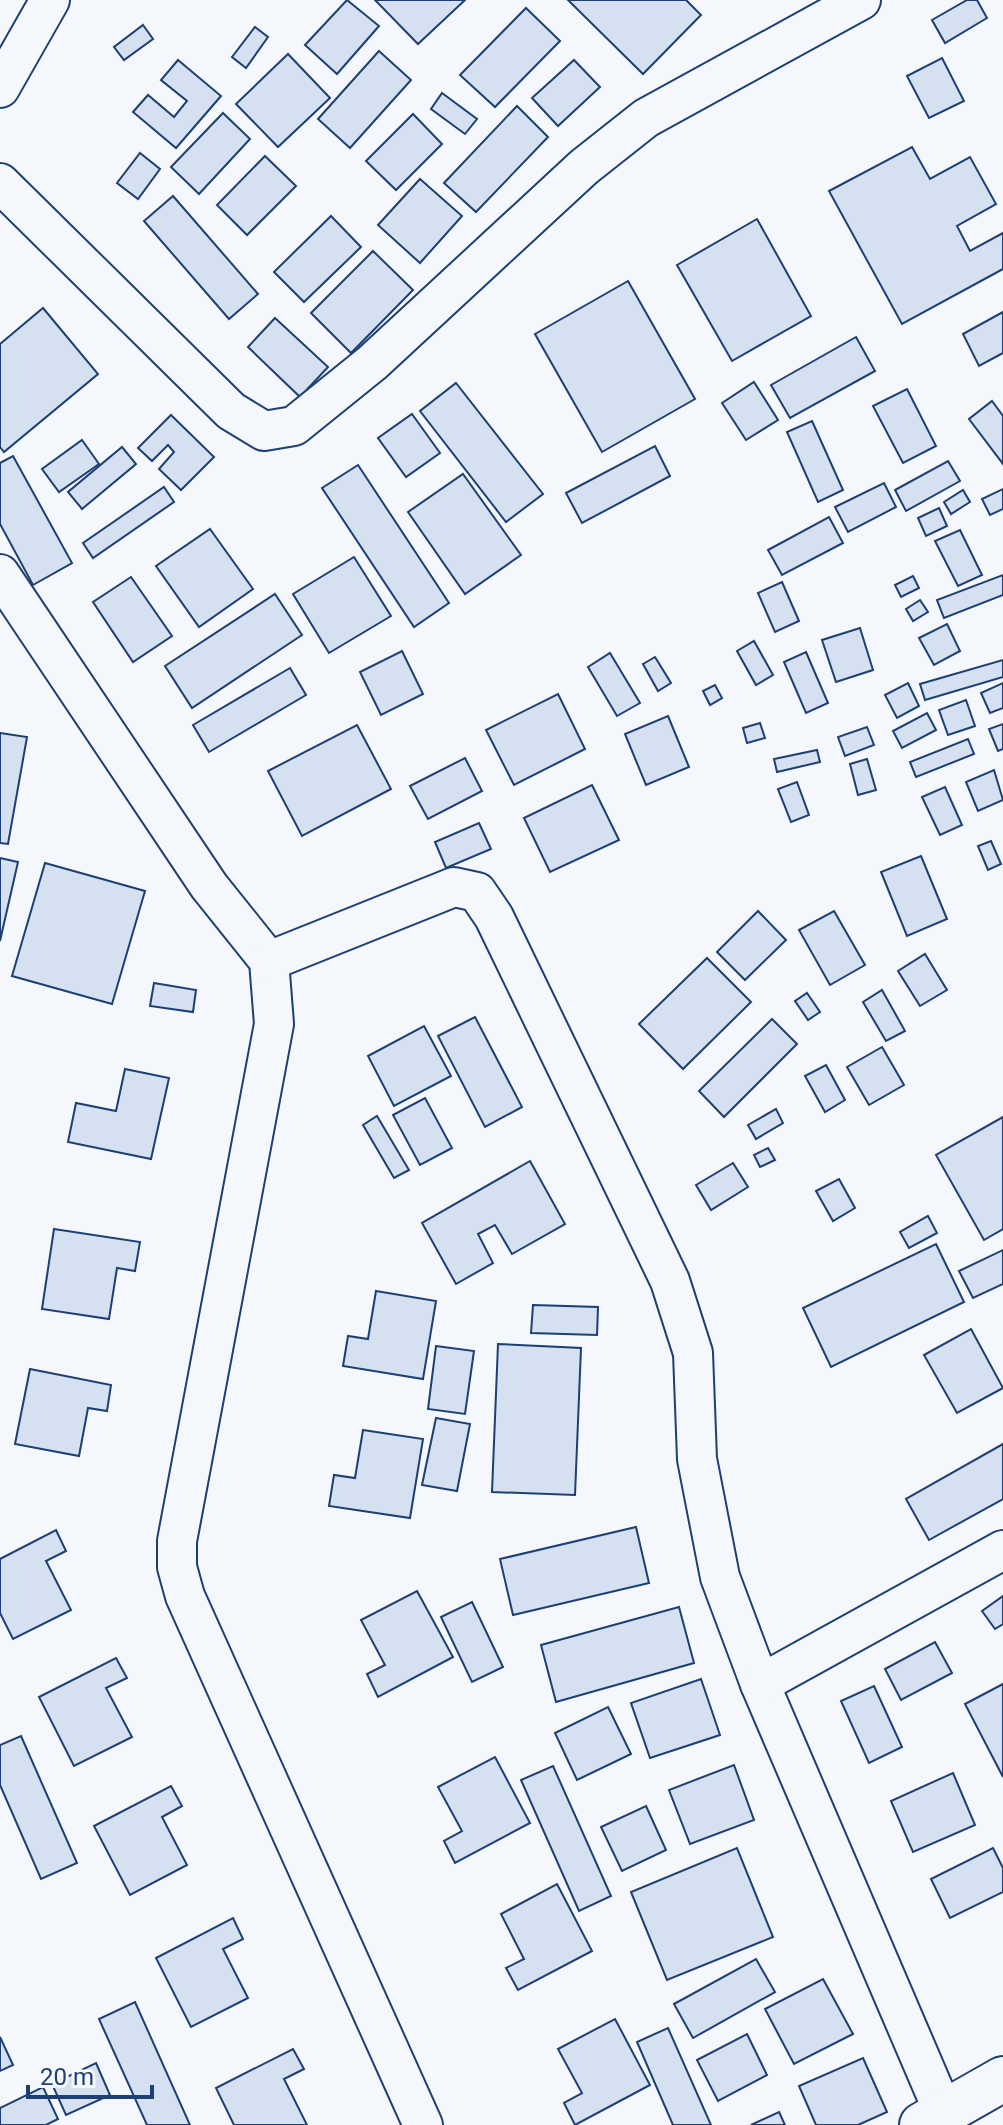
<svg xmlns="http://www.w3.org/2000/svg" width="1003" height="2125" viewBox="0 0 1003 2125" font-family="Roboto,sans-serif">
	<rect width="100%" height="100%" fill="#f4f7fb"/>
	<g fill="#d5e0f0" stroke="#1d3f73" stroke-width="2">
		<path d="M347 0 379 26 337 74 305 45Z"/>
		<path d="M375 0H465L418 44Z"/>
		<path d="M568 0H686L701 15 643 74Z"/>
		<path d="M967 0H977L987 18 945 43 932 20Z"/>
		<path d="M526 8 560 41 495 107 460 75Z"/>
		<path d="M143 25 153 39 124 60 114 47Z"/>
		<path d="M255 27 268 37 246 68 232 57Z"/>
		<path d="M379 51 411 80 350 148 318 119Z"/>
		<path d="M288 54 330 98 278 147 236 104Z"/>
		<path d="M942 58 964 101 929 118 907 76Z"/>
		<path d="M178 60 221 96 176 148 133 112 148 95 174 117 187 101 161 80Z"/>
		<path d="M574 60 600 87 558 126 532 98Z"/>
		<path d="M442 93 477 119 465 134 431 109Z"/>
		<path d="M517 106 548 137 476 212 444 183Z"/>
		<path d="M223 113 250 139 199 194 171 167Z"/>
		<path d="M413 114 442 144 396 190 366 161Z"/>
		<path d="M912 147 930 179 970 157 996 204 957 226 970 251 1003 233V269L902 324 829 191Z"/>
		<path d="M140 153 160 169 138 199 117 183Z"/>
		<path d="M265 156 296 186 247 235 217 205Z"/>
		<path d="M420 179 462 216 420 263 378 225Z"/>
		<path d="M173 196 258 294 229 319 144 221Z"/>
		<path d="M331 216 361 247 304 302 274 272Z"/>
		<path d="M757 219 811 316 732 361 677 265Z"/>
		<path d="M373 251 413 290 351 353 311 313Z"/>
		<path d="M628 281 695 399 602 452 535 334Z"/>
		<path d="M43 308 98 374 4 452 0 447V344Z"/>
		<path d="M1003 312V353L979 366 963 334Z"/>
		<path d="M275 318 328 367 300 397 248 347Z"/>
		<path d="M856 337 875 371 790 418 771 385Z"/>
		<path d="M754 382 778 420 746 440 722 403Z"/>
		<path d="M456 383 543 494 506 522 420 411Z"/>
		<path d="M907 389 936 446 903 463 873 406Z"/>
		<path d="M992 401 1003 416V464L969 419Z"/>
		<path d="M412 414 440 453 406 477 378 438Z"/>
		<path d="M171 415 214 457 181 490 159 469 174 452 168 445 152 461 138 448Z"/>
		<path d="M812 421 843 490 818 502 787 432Z"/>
		<path d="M82 440 99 464 59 492 42 469Z"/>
		<path d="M655 446 670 476 582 523 566 493Z"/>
		<path d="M122 447 136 464 82 509 68 492Z"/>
		<path d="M13 456 72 563 33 585 0 524V463Z"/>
		<path d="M948 461 960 481 906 511 895 490Z"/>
		<path d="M358 465 449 603 414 627 322 488Z"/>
		<path d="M463 474 521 555 465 594 408 512Z"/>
		<path d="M884 483 896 507 848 532 835 507Z"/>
		<path d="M164 487 174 502 93 558 83 543Z"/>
		<path d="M1003 489V509L990 515 982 499Z"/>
		<path d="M963 490 970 502 951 514 944 502Z"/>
		<path d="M939 508 947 526 926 536 918 518Z"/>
		<path d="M829 517 843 543 782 575 768 550Z"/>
		<path d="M210 529 253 589 199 627 156 566Z"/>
		<path d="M960 530 982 575 958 586 935 541Z"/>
		<path d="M354 557 391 616 329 653 293 594Z"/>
		<path d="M1003 575V595L944 618 937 600Z"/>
		<path d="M913 576 919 588 901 597 895 585Z"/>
		<path d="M131 577 172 636 133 662 93 602Z"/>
		<path d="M782 582 799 621 775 632 758 593Z"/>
		<path d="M275 594 302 635 192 708 165 666Z"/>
		<path d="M920 600 928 612 913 621 906 609Z"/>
		<path d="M947 624 960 651 934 665 919 638Z"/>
		<path d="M860 628 873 670 836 682 822 640Z"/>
		<path d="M754 641 773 675 756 685 737 651Z"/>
		<path d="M402 651 423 694 381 715 360 672Z"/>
		<path d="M806 652 828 703 806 713 784 662Z"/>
		<path d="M610 653 640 703 617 716 588 667Z"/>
		<path d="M655 657 671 683 658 691 643 664Z"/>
		<path d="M1003 660V677L925 700 920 684Z"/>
		<path d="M290 668 306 695 209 752 193 725Z"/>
		<path d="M908 683 919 706 897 718 885 695Z"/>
		<path d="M1003 683V708L990 713 981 693Z"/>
		<path d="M715 685 722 698 710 705 703 691Z"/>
		<path d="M558 694 585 749 514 785 486 730Z"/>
		<path d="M966 700 975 726 948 735 939 710Z"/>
		<path d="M927 713 936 730 902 748 893 731Z"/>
		<path d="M668 716 689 767 646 785 625 734Z"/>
		<path d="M760 723 765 738 747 743 743 728Z"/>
		<path d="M1003 724V749L998 751 989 729Z"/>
		<path d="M357 725 391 789 302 836 268 771Z"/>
		<path d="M867 727 874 745 845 756 838 737Z"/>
		<path d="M0 733 27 737 8 844 0 843Z"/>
		<path d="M968 739 974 754 916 777 910 762Z"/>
		<path d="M817 750 820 762 777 772 774 759Z"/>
		<path d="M465 758 482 791 428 819 410 786Z"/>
		<path d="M867 759 876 790 858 795 850 764Z"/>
		<path d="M994 770 1003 800 978 811 966 782Z"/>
		<path d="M797 782 809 815 791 822 778 789Z"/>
		<path d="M592 785 619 840 550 872 524 818Z"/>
		<path d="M945 787 962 825 940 835 922 797Z"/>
		<path d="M479 823 491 849 446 868 435 842Z"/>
		<path d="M991 841 1001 864 988 870 978 846Z"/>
		<path d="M921 856 947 919 907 936 881 872Z"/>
		<path d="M0 858 18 862 0 941Z"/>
		<path d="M45 863 145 891 112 1004 12 976Z"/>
		<path d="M758 911 786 940 745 980 717 952Z"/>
		<path d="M834 911 865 965 830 985 799 930Z"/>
		<path d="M925 954 947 990 920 1006 898 971Z"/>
		<path d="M707 958 751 1002 683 1069 639 1024Z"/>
		<path d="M154 983 196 990 193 1012 150 1006Z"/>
		<path d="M882 990 905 1031 886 1041 863 1002Z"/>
		<path d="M807 993 820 1012 808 1020 795 1001Z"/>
		<path d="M475 1017 522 1107 485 1127 438 1036Z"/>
		<path d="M772 1019 797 1044 724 1117 699 1091Z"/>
		<path d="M424 1026 451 1076 394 1106 368 1056Z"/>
		<path d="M882 1047 904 1085 869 1105 847 1067Z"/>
		<path d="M826 1065 845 1100 825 1112 805 1076Z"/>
		<path d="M125 1069 169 1078 151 1159 68 1142 76 1103 116 1111Z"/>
		<path d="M425 1098 452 1148 420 1165 393 1115Z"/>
		<path d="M776 1109 783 1123 756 1139 748 1125Z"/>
		<path d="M377 1116 409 1170 394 1178 363 1125Z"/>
		<path d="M1003 1117V1229L984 1240 936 1155Z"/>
		<path d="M768 1148 775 1160 760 1167 754 1155Z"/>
		<path d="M530 1161 565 1224 512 1254 495 1225 478 1234 493 1263 456 1284 422 1223Z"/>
		<path d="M733 1163 748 1187 711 1210 696 1185Z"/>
		<path d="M839 1179 855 1208 833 1221 816 1191Z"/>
		<path d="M928 1216 937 1233 909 1248 900 1232Z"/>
		<path d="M54 1229 140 1242 135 1271 117 1268 109 1319 42 1309Z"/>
		<path d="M936 1244 964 1302 831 1367 803 1308Z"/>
		<path d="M1003 1250V1284L973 1298 959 1271Z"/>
		<path d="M376 1291 436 1301 423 1379 343 1366 348 1336 368 1339Z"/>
		<path d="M533 1305 598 1307 597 1335 531 1333Z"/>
		<path d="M971 1329 1003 1388 957 1413 924 1355Z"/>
		<path d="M498 1344 581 1348 575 1495 492 1492Z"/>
		<path d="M436 1346 474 1351 465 1414 428 1409Z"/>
		<path d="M30 1369 111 1385 107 1411 88 1408 79 1456 15 1444Z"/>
		<path d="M436 1418 470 1424 457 1491 422 1485Z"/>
		<path d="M363 1430 423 1439 410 1518 329 1506 334 1475 355 1478Z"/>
		<path d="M1003 1444V1499L929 1540 906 1499Z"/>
		<path d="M636 1527 649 1583 513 1615 500 1559Z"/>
		<path d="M56 1530 66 1551 46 1561 71 1610 13 1639 0 1613V1559Z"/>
		<path d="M417 1591 453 1657 378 1697 367 1674 385 1665 361 1620Z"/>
		<path d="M1003 1596V1624L995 1629 982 1611Z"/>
		<path d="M472 1602 503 1667 472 1682 441 1617Z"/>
		<path d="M679 1607 694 1663 556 1702 541 1645Z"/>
		<path d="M935 1642 952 1673 901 1700 885 1669Z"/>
		<path d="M116 1658 127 1678 106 1688 132 1737 74 1766 39 1697Z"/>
		<path d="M701 1679 720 1735 650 1758 631 1703Z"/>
		<path d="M1003 1684V1777L965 1704Z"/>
		<path d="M874 1686 902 1747 869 1763 841 1701Z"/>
		<path d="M608 1707 631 1754 577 1780 555 1733Z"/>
		<path d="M21 1736 77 1863 41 1879 0 1785V1745Z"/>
		<path d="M495 1757 530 1823 455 1863 444 1841 462 1831 438 1787Z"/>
		<path d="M734 1765 754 1820 690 1844 669 1790Z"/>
		<path d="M553 1766 611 1896 579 1911 521 1780Z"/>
		<path d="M953 1773 975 1825 913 1852 891 1801Z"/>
		<path d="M171 1786 182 1806 162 1817 187 1865 130 1895 94 1826Z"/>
		<path d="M646 1806 666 1850 622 1871 601 1827Z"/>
		<path d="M737 1848 773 1937 667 1980 631 1892Z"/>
		<path d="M993 1848 1003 1868V1892L950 1918 931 1879Z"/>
		<path d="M557 1884 592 1951 518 1990 506 1968 524 1959 501 1914Z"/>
		<path d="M233 1918 243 1939 223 1949 248 1998 191 2027 156 1958Z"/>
		<path d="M756 1959 775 1992 693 2038 674 2004Z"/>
		<path d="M823 1979 853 2034 794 2064 765 2009Z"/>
		<path d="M135 2002 190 2125H147L99 2019Z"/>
		<path d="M615 2019 650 2085 575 2125 564 2103 582 2093 558 2049Z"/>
		<path d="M668 2028 711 2125H673L637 2042Z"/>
		<path d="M747 2034 767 2075 718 2101 697 2060Z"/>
		<path d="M0 2037 13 2065 0 2071Z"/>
		<path d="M293 2049 304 2069 284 2079 307 2125H234L216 2088Z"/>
		<path d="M863 2058 887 2112 858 2125H816L799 2086Z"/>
		<path d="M96 2063 110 2095 66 2115 52 2084Z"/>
		<path d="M43 2087 58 2119 46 2125H0V2108Z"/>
		<path d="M779 2112 785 2125H751Z"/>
	</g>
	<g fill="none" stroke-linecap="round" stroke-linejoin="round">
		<defs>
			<g id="street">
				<path d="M0 88 50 0"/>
				<path d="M0 183 231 411 264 431 294 426 372 363 584 167 646 118 861 0"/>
				<path d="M0 574 209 886 269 961 274 1024 177 1541V1567L185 1596 423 2125"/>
				<path d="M269 961 454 887 477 892 494 917 670 1281 693 1353 697 1459 720 1577 760 1684 943 2111"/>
				<path d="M760 1684 1003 1550"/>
			</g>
			<path id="secondary" d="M922 2125 1003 2079"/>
		</defs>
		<use href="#street" stroke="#1d3f73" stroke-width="42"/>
		<use href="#secondary" stroke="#1d3f73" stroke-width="48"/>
		<use href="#street" stroke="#f4f7fb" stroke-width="38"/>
		<use href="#secondary" stroke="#f4f7fb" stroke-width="44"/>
	</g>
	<path d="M28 2085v12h124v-12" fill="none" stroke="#1d3f73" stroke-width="4"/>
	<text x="40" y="2085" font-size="24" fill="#1d3f73" stroke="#f4f7fb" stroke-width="6" paint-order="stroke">20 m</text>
</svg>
